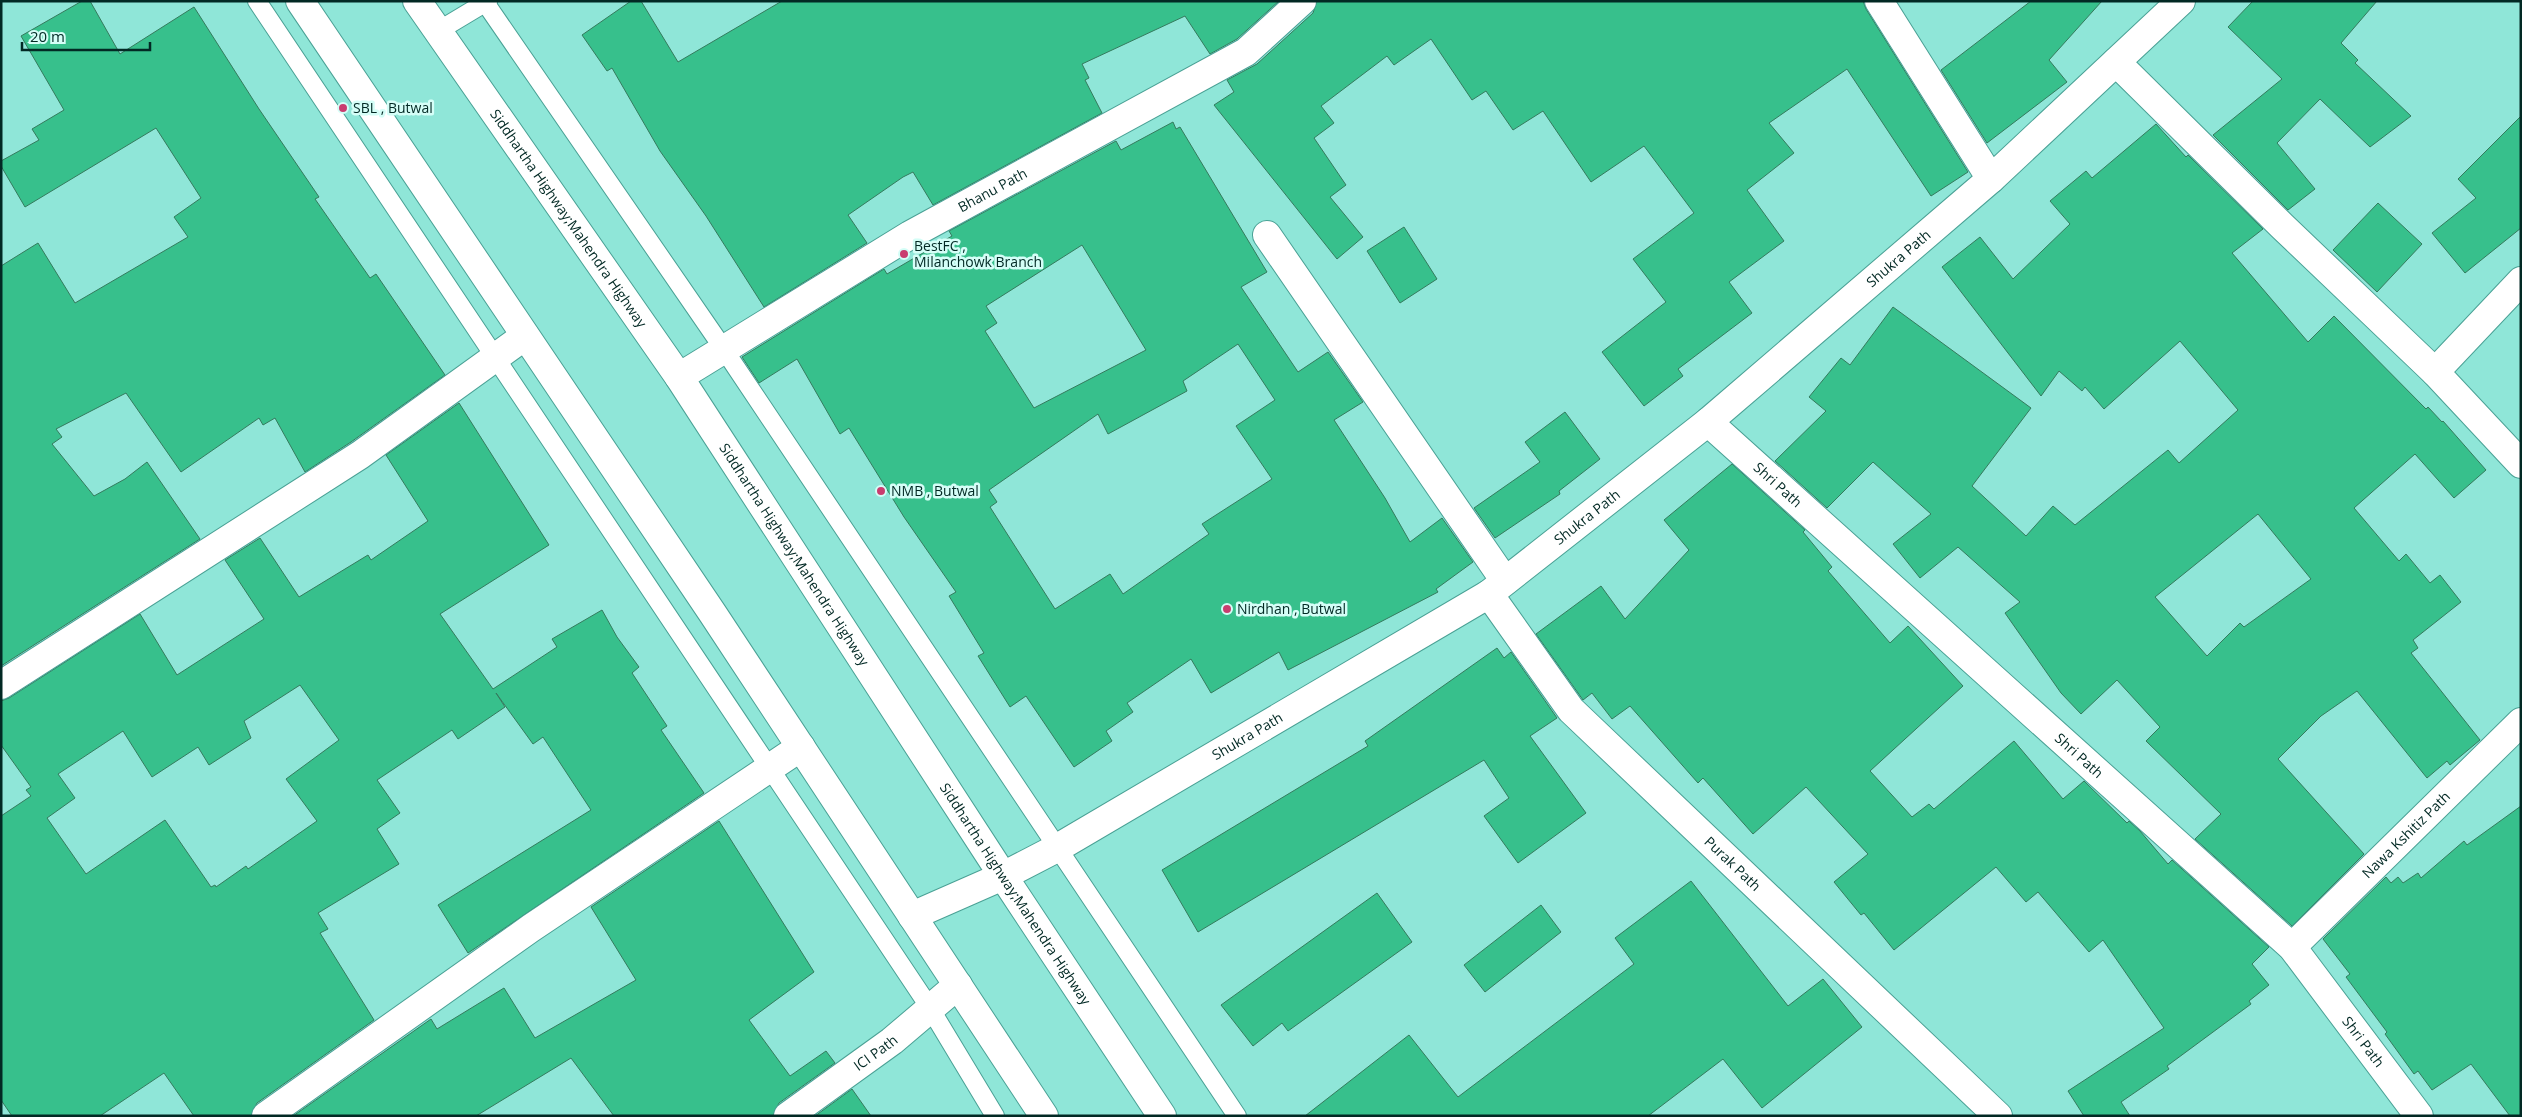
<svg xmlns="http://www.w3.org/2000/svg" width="2522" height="1117" viewBox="0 0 2522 1117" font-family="'Open Sans',sans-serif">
	<rect width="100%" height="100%" fill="#8fe6d8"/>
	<g fill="#37c08c" stroke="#347b5d" fill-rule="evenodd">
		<path d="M82 1H90L120 54 194 7 259 109 319 197 315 199 370 278 376 274 445 375 351 442 305 472 275 418 263 425 259 418 181 472 126 393 56 429 62 437 52 444 94 496 125 479 147 462 200 539 1 666V266L38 243 75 303 188 237 174 217 201 198 156 128 25 207 1 166V161L39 140 32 129 64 110 21 36Z"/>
		<path d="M631 1H641L678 62 782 1H1279L1237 39 1210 54 1185 16 1082 64 1089 78 1085 80 1102 113 933 205 913 172 903 177 848 215 867 243 764 307 706 216 660 151 612 68 607 71 582 35Z"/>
		<path d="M1317 1H1863L1866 9 1968 172 1931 196 1847 69 1769 123 1794 153 1747 190 1784 241 1729 282 1752 313 1678 369 1683 376 1644 406 1602 352 1666 302 1633 259 1694 213 1644 146 1591 182 1543 111 1513 130 1486 91 1472 100 1431 39 1394 65 1387 56 1321 106 1334 123 1314 138 1346 185 1330 197 1363 237 1337 259 1214 105 1234 92 1227 80 1257 64 1313 13Z"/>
		<path d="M2031 1H2102L2049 60 2067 82 1987 143 1941 70Z"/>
		<path d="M2253 1H2377L2341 43 2358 60 2355 63 2411 116 2370 147 2320 99 2277 143 2315 189 2288 210 2213 135 2282 79 2228 27Z"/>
		<path d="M2521 116V228L2465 273 2432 233 2476 198 2458 179Z"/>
		<path d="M1173 122 1176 129 1180 127 1267 272 1241 287 1298 372 1328 352 1363 402 1334 420 1385 498 1410 542 1442 518 1473 562 1436 589 1438 592 1288 670 1279 652 1211 693 1191 659 1127 703 1133 712 1106 731 1112 741 1074 767 1026 696 1010 707 978 656 984 653 949 596 956 592 904 517 849 428 840 434 797 359 759 383 742 357 884 269 887 274 952 236 949 231 1116 141 1121 150ZM1082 245 1146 350 1034 408 985 331 997 323 986 306ZM1238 344 1275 400 1236 426 1272 479 1202 524 1209 534 1123 594 1110 574 1055 609 990 507 997 502 989 490 1098 414 1108 434 1187 391 1183 381Z"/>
		<path d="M2156 124 2186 157 2188 155 2263 229 2232 253 2308 342 2334 316 2426 409 2428 407 2442 422 2443 421 2486 470 2454 498 2415 454 2354 508 2399 561 2406 554 2430 583 2440 575 2461 602 2413 640 2418 648 2411 653 2480 740 2450 765 2447 761 2427 778 2357 691 2321 716 2278 759 2364 854 2292 926 2195 839 2221 814 2146 741 2160 727 2117 680 2081 714 2061 693 2005 613 2020 602 1958 547 1920 578 1893 544 1931 514 1873 462 1827 508 1775 461 1826 411 1809 397 1841 358 1850 365 1893 307 2031 408 1972 486 2026 536 2053 506 2075 525 2168 450 2179 463 2238 410 2180 341 2104 409 2085 387 2082 391 2059 371 2041 396 1942 267 1980 237 2013 279 2070 224 2050 201 2086 171 2092 178ZM2258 514 2311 579 2244 627 2240 623 2207 656 2155 597Z"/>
		<path d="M2378 203 2422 244 2377 292 2333 250Z"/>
		<path d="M1404 227 1437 279 1400 303 1367 251Z"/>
		<path d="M459 403 549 545 440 614 493 689 557 647 552 639 602 610 617 637 639 667 632 673 667 726 661 730 704 793 468 953 438 905 591 810 543 737 533 744 496 693 505 707 458 739 452 730 377 780 400 813 377 829 399 864 318 913 328 929 320 933 374 1020 257 1103 251 1116H194L164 1073 100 1116H12L1 1100V816L31 796 26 790 31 787 1 745V701L9 698 140 614 177 675 264 619 225 560 260 538 299 597 368 555 371 560 428 521 386 455ZM300 685 339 740 286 779 317 821 248 869 246 866 216 887 215 885 211 887 165 820 86 874 47 818 75 798 58 774 123 731 152 777 198 747 209 765 251 738 244 721Z"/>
		<path d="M1565 412 1600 459 1559 491 1560 494 1495 538 1474 508 1540 462 1525 442Z"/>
		<path d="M1732 464 1805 530 1803 532 1832 567 1828 571 1890 643 1908 626 1963 686 1870 771 1912 817 1929 804 1934 809 2014 741 2063 799 2084 781 2127 823 2129 821 2140 831 2168 864 2172 860 2269 947 2252 964 2269 985 2249 1001 2251 1004 2167 1066 2169 1069 2121 1102 2130 1116H2084L2068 1091 2164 1028 2103 940 2089 952 2038 892 2026 902 1996 867 1894 950 1864 913 1861 915 1834 882 1868 854 1806 787 1753 834 1703 778 1698 783 1630 706 1612 719 1592 693 1583 700 1536 634 1601 586 1625 619 1689 550 1664 520Z"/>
		<path d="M1497 648 1504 658 1511 652 1557 718 1530 736 1586 813 1518 863 1484 816 1509 798 1484 760 1198 932 1162 870 1368 746 1365 741Z"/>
		<path d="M2521 806V1116H2510L2471 1064 2432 1090 2418 1071 2414 1074 2385 1034 2387 1032 2346 977 2350 974 2323 939 2386 877 2391 883 2398 877 2403 883 2418 873 2421 878 2464 841 2467 845Z"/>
		<path d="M719 821 814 972 749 1020 790 1076 826 1051 835 1063 779 1103 773 1116H614L571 1058 476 1116H293L431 1019 437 1029 504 988 535 1038 636 980 591 907Z"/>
		<path d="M1691 881 1788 1006 1823 979 1862 1027 1762 1108 1723 1059 1648 1116H1305L1409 1035 1458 1097 1634 964 1615 938Z"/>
		<path d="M1377 893 1412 942 1288 1031 1282 1023 1253 1046 1221 1005Z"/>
		<path d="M1541 905 1561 932 1485 992 1464 965Z"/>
		<path d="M852 1089 871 1116H815Z"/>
	</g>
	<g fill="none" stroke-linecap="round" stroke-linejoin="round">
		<defs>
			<g id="lane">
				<path d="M257 1 930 1008 995 1116"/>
				<path d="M484 1 723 348 1237 1116"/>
				<path d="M438 31 488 1"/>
			</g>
			<g id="street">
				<path d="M1879 1 1991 179"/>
				<path d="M2116 62 2282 226 2435 372"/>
				<path d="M1267 235 1505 581"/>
				<path d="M2521 281 2435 372 2521 464"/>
				<path id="s1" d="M679 377 910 235 1246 52 1302 1"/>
				<path id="s2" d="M1708 422 2292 947 2419 1116"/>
				<path id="s3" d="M1489 594 1571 710 1998 1116"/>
				<path d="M1 685 360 455 525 336"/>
				<path id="s4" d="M912 916 1003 876 1059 847 1489 594 1708 422 1991 179 2181 1"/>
				<path id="s5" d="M2292 947 2521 722"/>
				<path d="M266 1116 531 928 801 747"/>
				<path id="s6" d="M788 1116 892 1041 958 985"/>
			</g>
			<g id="highway">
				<path d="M300 1 713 614 1044 1116"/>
				<path id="s7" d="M417 1 679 377 1003 876 1162 1116"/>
			</g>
		</defs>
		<use href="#lane" stroke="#4aa195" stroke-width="20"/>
		<use href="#street" stroke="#4aa195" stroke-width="30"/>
		<use href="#highway" stroke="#4aa195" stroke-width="30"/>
		<use href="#lane" stroke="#fff" stroke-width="18"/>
		<use href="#street" stroke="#fff" stroke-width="28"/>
		<use href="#highway" stroke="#fff" stroke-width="28"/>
	</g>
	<g fill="#c93d6f" stroke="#d5fef7" stroke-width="2">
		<circle cx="343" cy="108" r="5"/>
		<circle cx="904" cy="254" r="5"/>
		<circle cx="881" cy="491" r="5"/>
		<circle cx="1227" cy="609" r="5"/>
	</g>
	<g text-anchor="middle" stroke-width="5" stroke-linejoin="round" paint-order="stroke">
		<g font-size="14" fill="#022924" stroke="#d5fef7" text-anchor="start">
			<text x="353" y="113">SBL , Butwal</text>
			<text x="914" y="251">BestFC ,<tspan x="914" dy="16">Milanchowk Branch</tspan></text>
			<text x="891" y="496">NMB , Butwal</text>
			<text x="1237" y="614">Nirdhan , Butwal</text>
		</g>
		<g font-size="14" fill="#022924" stroke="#d5fef7">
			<text dy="5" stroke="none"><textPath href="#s1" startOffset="365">Bhanu Path</textPath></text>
			<text dy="5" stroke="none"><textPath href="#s7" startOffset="265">Siddhartha Highway;Mahendra Highway</textPath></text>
			<text dy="5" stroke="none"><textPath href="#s4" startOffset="1191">Shukra Path</textPath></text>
			<text dy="5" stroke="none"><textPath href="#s2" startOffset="94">Shri Path</textPath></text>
			<text dy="5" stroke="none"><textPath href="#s4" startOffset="786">Shukra Path</textPath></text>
			<text dy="5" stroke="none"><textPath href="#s7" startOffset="670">Siddhartha Highway;Mahendra Highway</textPath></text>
			<text dy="5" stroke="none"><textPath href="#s4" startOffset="381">Shukra Path</textPath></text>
			<text dy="5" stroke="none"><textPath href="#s2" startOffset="499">Shri Path</textPath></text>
			<text dy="5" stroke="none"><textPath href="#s5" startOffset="160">Nawa Kshitiz Path</textPath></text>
			<text dy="5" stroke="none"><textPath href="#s3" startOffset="365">Purak Path</textPath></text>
			<text dy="5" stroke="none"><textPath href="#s7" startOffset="1075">Siddhartha Highway;Mahendra Highway</textPath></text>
			<text dy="5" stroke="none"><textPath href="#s2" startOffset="904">Shri Path</textPath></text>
			<text dy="5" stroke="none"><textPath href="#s6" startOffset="108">ICI Path</textPath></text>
		</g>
	</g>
	<rect width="2522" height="1117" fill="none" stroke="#022924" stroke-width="5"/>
	<path d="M22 42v8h128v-8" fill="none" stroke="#022924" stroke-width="2.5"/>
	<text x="30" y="42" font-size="15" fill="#022924" stroke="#d5fef7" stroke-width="4" paint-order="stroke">20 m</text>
</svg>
